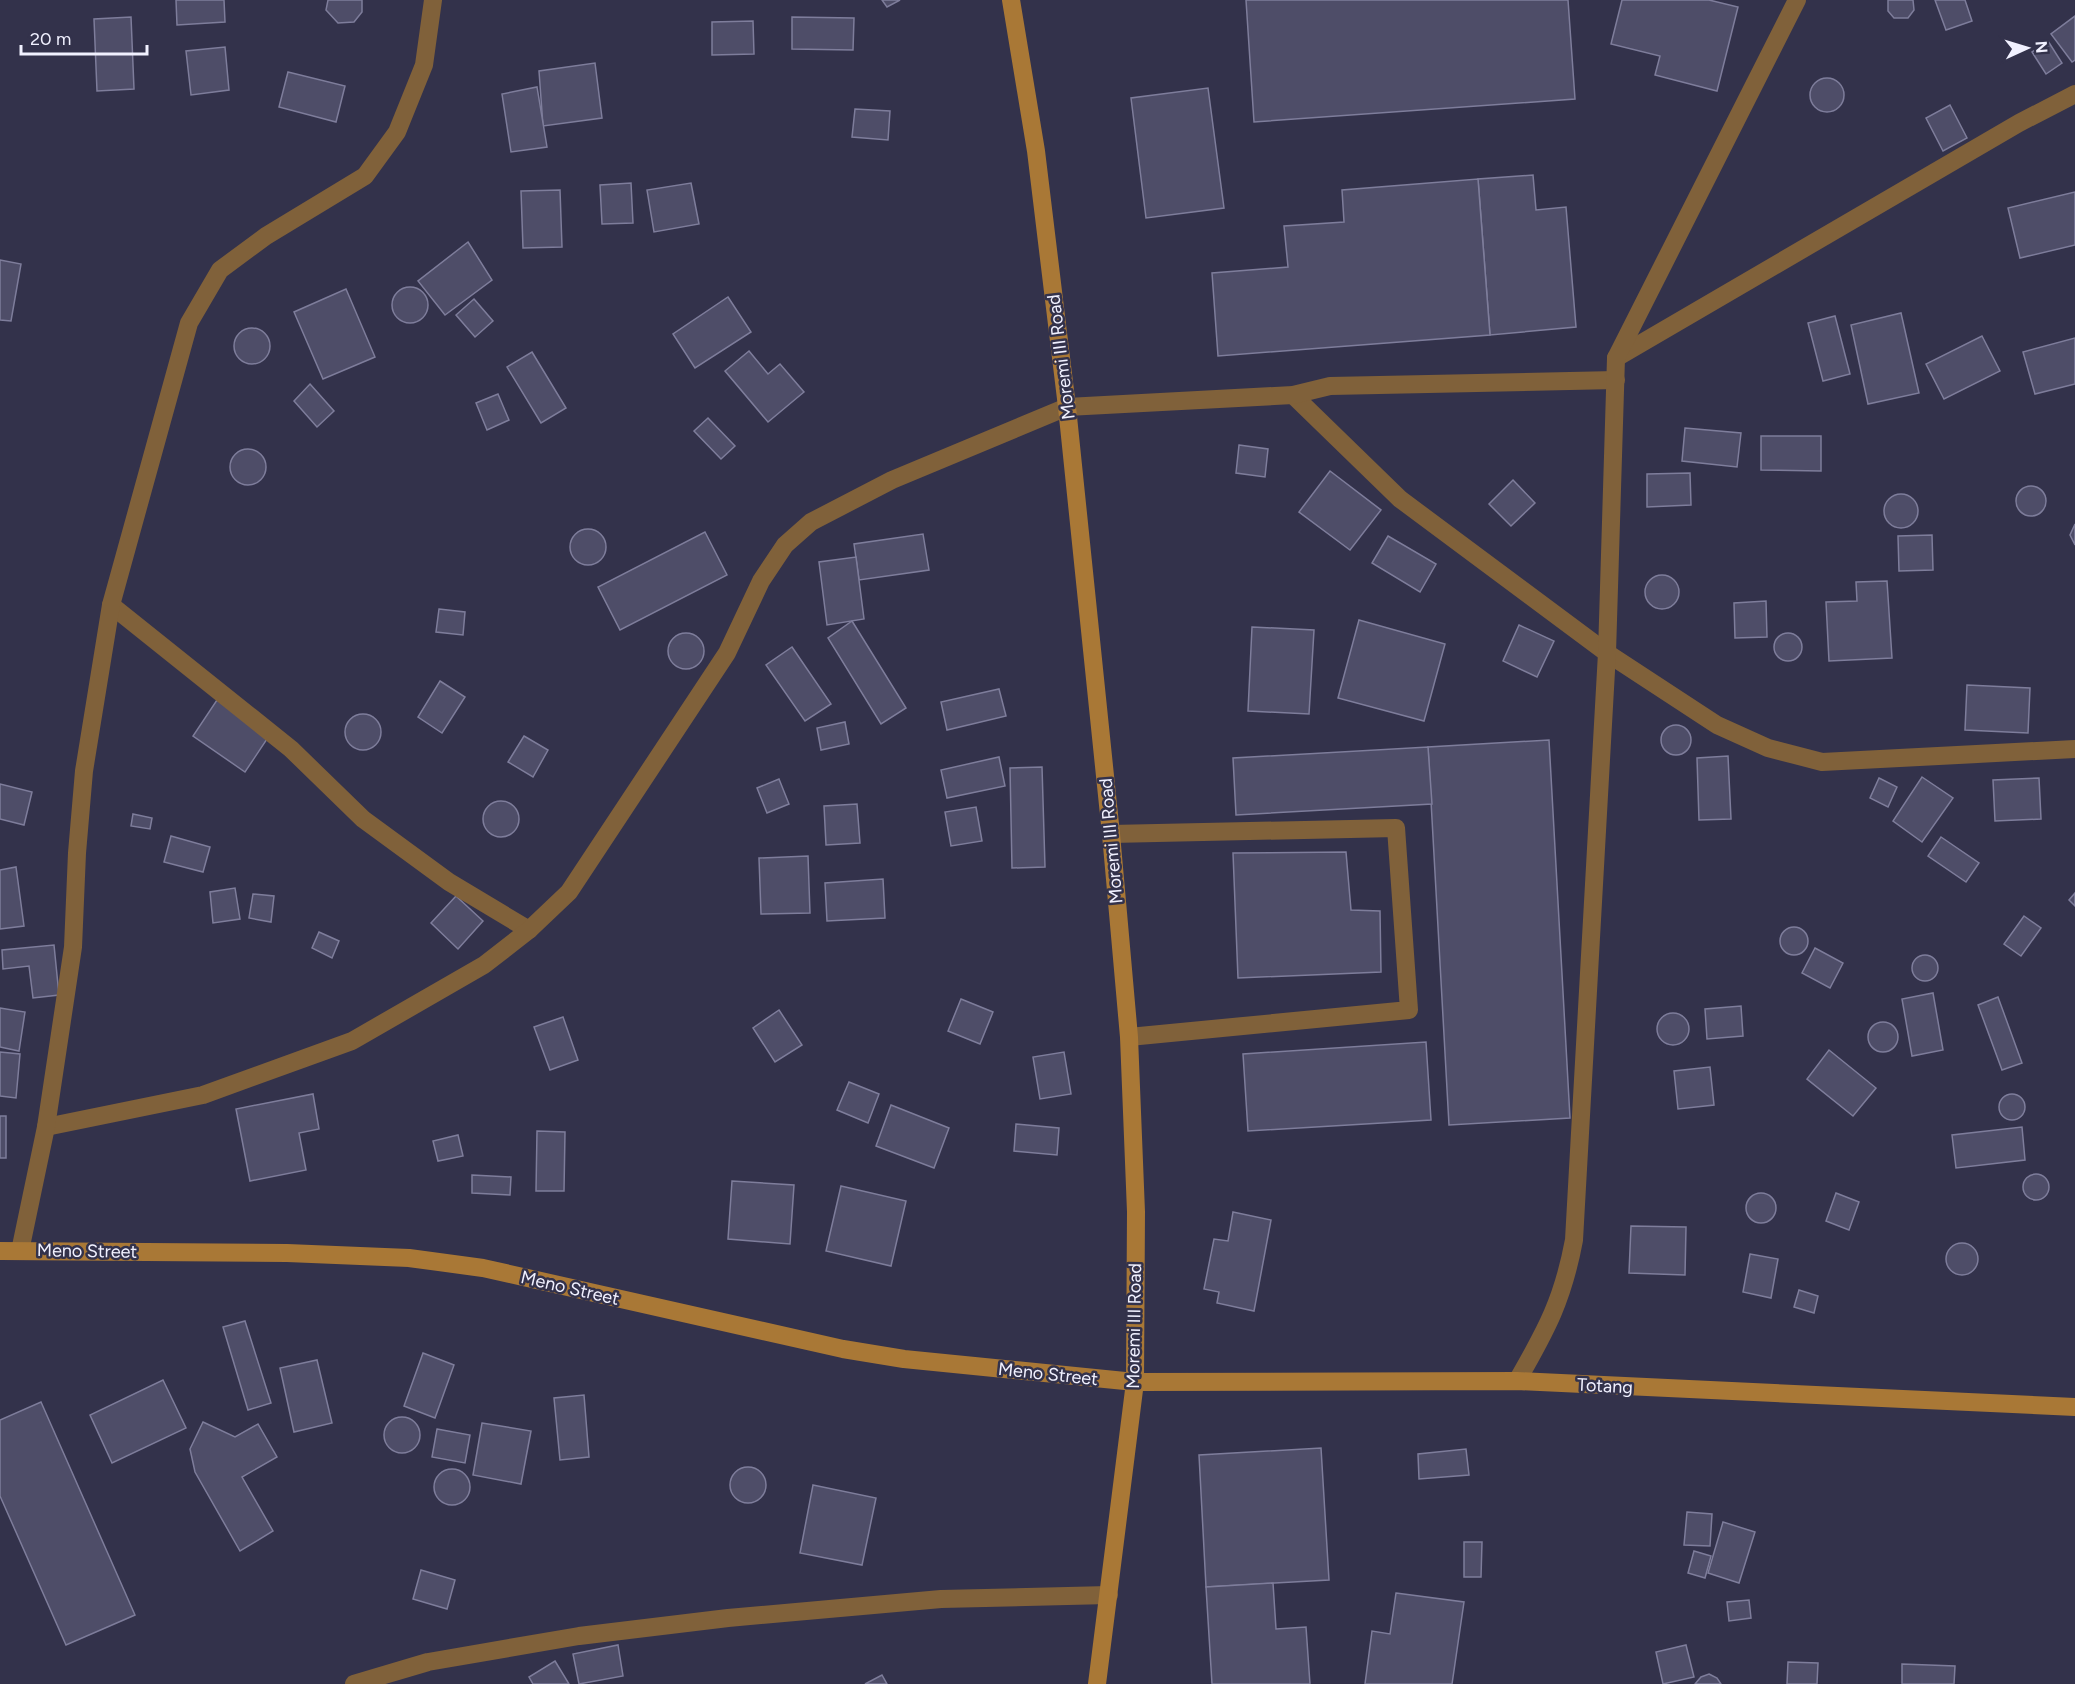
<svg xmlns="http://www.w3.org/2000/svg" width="2075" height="1684" viewBox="0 0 2075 1684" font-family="Figtree,sans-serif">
	<rect width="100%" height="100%" fill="#33324b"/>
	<g fill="#4e4d68" stroke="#7e7d9b" stroke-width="1.5">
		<path d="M176 0H224L225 22 177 25Z"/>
		<path d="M328 0H362V12L354 22 338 23 326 10Z"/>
		<path d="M882 0H900L887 7Z"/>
		<path d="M1246 0H1568L1575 99 1254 122Z"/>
		<path d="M1622 0H1709L1738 7 1717 91 1655 75 1660 56 1611 44Z"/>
		<path d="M1888 0H1913L1914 10 1908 18H1894L1888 11Z"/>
		<path d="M1935 0H1965L1972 21 1946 30Z"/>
		<path d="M2075 16V60L2072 62 2051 34Z"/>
		<path d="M131 17 134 89 97 91 94 19Z"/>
		<path d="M792 17 854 18 853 50 792 49Z"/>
		<path d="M753 21 754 54 712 55V22Z"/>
		<path d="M2048 41 2062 63 2046 74 2032 52Z"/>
		<path d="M225 47 229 90 191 95 186 51Z"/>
		<path d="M595 63 602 118 543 126 539 71Z"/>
		<path d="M288 72 345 86 336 122 279 107Z"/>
		<circle cx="1827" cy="95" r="17"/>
		<path d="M537 87 547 147 511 152 502 94Z"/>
		<path d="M1208 88 1224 208 1146 218 1131 98Z"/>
		<path d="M1950 105 1967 138 1943 151 1926 118Z"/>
		<path d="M855 109 890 111 888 140 852 137Z"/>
		<path d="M1533 175 1536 210 1566 207 1576 327 1490 335 1478 179Z"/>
		<path d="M1478 179 1490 335 1218 356 1212 273 1288 267 1284 226 1344 222 1342 190Z"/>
		<path d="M631 183 633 223 602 224 600 185Z"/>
		<path d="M691 183 699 224 654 232 647 190Z"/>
		<path d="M560 190 562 247 523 248 521 191Z"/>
		<path d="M2075 192V245L2020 258 2008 208Z"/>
		<path d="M468 242 492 280 445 315 418 281Z"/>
		<path d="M0 260 21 264 11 321 0 320Z"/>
		<circle cx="410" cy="305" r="18"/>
		<path d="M346 289 375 357 323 379 294 312Z"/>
		<path d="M728 297 751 332 695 368 673 334Z"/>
		<path d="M474 299 493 321 475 337 456 315Z"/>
		<path d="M1901 313 1919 393 1868 404 1851 325Z"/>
		<path d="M1835 316 1850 374 1823 381 1808 323Z"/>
		<circle cx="252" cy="346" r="18"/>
		<path d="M1982 336 2000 371 1944 399 1926 364Z"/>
		<path d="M2075 338V384L2035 394 2023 352Z"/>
		<path d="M749 351 768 374 780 364 804 392 768 422 725 371Z"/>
		<path d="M532 352 566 408 541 423 507 367Z"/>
		<path d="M310 384 334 411 317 427 294 401Z"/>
		<path d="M498 394 509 420 487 430 476 403Z"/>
		<path d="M708 418 735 446 721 459 694 431Z"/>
		<path d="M1685 428 1741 433 1737 467 1682 461Z"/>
		<path d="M1761 436H1821V471L1761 470Z"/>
		<path d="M1239 445 1268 449 1265 477 1236 473Z"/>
		<circle cx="248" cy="467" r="18"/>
		<path d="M1330 471 1381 510 1350 550 1299 512Z"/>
		<path d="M1690 473 1691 505 1647 507V474Z"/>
		<path d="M1513 480 1535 503 1511 526 1489 504Z"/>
		<circle cx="2031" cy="501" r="15"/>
		<circle cx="1901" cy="511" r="17"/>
		<path d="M2075 524V545L2070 535Z"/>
		<circle cx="588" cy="547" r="18"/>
		<path d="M705 532 727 575 620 630 598 587Z"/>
		<path d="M923 534 929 570 859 580 854 544Z"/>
		<path d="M1932 535 1933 570 1899 571 1898 536Z"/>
		<path d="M1388 536 1436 564 1420 592 1372 563Z"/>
		<path d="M856 557 864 619 827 625 819 562Z"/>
		<circle cx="1662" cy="592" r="17"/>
		<path d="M1887 581 1892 658 1829 661 1826 602 1857 601 1856 582Z"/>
		<path d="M1766 601 1767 637 1735 638 1734 603Z"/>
		<path d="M439 609 465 612 463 635 436 632Z"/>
		<path d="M1359 620 1445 644 1424 721 1338 698Z"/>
		<path d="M852 621 906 708 881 724 828 638Z"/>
		<path d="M1519 625 1554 641 1537 677 1503 661Z"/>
		<path d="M1252 627 1314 630 1309 714 1248 711Z"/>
		<circle cx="686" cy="651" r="18"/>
		<circle cx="1788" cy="647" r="14"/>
		<path d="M792 647 831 704 805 721 766 665Z"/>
		<path d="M440 681 465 697 442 733 418 717Z"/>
		<path d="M1967 685 2030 688 2028 733 1965 730Z"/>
		<path d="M999 689 1006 716 947 730 941 702Z"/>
		<path d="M217 700 269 736 245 772 193 736Z"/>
		<circle cx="363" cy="732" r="18"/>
		<path d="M845 722 849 744 821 750 817 728Z"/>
		<circle cx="1676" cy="740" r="15"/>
		<path d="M524 736 548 750 533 777 508 762Z"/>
		<path d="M1549 740 1570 1118 1449 1125 1428 747Z"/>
		<path d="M1428 747 1432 804 1236 815 1233 758Z"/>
		<path d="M1728 756 1731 819 1699 820 1697 758Z"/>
		<path d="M999 757 1005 786 947 798 941 770Z"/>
		<path d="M1042 767 1045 867 1012 868 1010 768Z"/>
		<path d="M1922 777 1953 798 1922 842 1893 821Z"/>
		<path d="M1879 778 1897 787 1888 807 1870 798Z"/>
		<path d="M2039 778 2041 819 1995 821 1993 780Z"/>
		<path d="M779 779 789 804 767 813 757 788Z"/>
		<path d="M0 784 32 792 24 825 0 819Z"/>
		<circle cx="501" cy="819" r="18"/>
		<path d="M857 804 860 843 826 845 824 806Z"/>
		<path d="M976 807 982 841 951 846 945 812Z"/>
		<path d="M133 814 152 818 150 829 131 826Z"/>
		<path d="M171 836 210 847 203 872 164 862Z"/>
		<path d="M1941 837 1979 863 1966 882 1928 856Z"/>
		<path d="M1346 852 1351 910 1380 911 1381 972 1238 978 1233 853Z"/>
		<path d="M808 856 810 913 761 914 759 858Z"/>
		<path d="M16 867 24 926 0 929V870Z"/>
		<path d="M883 879 885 918 827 921 825 883Z"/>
		<path d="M235 888 240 919 213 923 210 892Z"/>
		<path d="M2075 893V906L2069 900Z"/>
		<path d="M253 894 274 896 271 922 249 918Z"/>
		<path d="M456 896 483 921 458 949 431 923Z"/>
		<path d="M2024 916 2041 928 2021 956 2004 944Z"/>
		<circle cx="1794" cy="941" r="14"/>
		<path d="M319 932 339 941 332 958 312 948Z"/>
		<path d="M54 945 59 995 33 998 29 966 3 969 2 950Z"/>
		<path d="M1815 948 1843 963 1830 988 1802 973Z"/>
		<circle cx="1925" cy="968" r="13"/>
		<path d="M1933 993 1943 1050 1912 1056 1902 999Z"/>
		<path d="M1998 997 2022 1063 2002 1070 1978 1005Z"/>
		<path d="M961 999 993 1012 980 1044 948 1031Z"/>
		<path d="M1741 1006 1743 1036 1707 1039 1705 1009Z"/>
		<path d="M0 1008 25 1012 19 1051 0 1047Z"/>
		<path d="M779 1010 802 1045 775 1062 753 1028Z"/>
		<circle cx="1673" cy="1029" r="16"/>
		<path d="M563 1017 578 1060 550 1070 534 1027Z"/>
		<circle cx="1883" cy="1037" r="15"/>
		<path d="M1426 1042 1431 1120 1248 1131 1243 1054Z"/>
		<path d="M1829 1050 1876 1088 1853 1116 1807 1079Z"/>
		<path d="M0 1052 20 1054 16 1098 0 1096Z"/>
		<path d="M1064 1052 1071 1094 1040 1099 1033 1057Z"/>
		<path d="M1710 1067 1714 1105 1678 1109 1674 1071Z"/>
		<path d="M849 1082 879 1094 868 1123 837 1110Z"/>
		<circle cx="2012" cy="1107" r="13"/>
		<path d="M313 1094 319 1129 299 1133 306 1170 250 1181 236 1109Z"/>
		<path d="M891 1105 949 1128 934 1168 876 1146Z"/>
		<rect x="0" y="1116" width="6" height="42"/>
		<path d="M1016 1124 1059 1128 1057 1155 1014 1151Z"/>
		<path d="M2022 1127 2025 1160 1956 1168 1952 1135Z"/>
		<path d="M537 1131 565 1132 564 1191H536Z"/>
		<path d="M458 1135 463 1156 438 1161 433 1141Z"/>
		<circle cx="2036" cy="1187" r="13"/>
		<path d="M472 1175 511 1177 510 1195 472 1193Z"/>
		<path d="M732 1181 794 1185 790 1244 728 1239Z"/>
		<path d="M841 1186 906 1201 891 1266 826 1251Z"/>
		<path d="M1836 1193 1859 1202 1849 1230 1826 1221Z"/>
		<circle cx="1761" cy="1208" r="15"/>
		<path d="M1233 1212 1271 1220 1254 1311 1217 1303 1219 1292 1204 1289 1214 1239 1228 1241Z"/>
		<path d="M1631 1226 1686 1227 1685 1275 1629 1273Z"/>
		<circle cx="1962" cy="1259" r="16"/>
		<path d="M1750 1254 1778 1259 1771 1298 1743 1292Z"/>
		<path d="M1799 1290 1818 1296 1814 1313 1794 1307Z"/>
		<path d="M245 1321 271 1403 248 1410 223 1327Z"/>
		<path d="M423 1353 454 1365 435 1418 404 1406Z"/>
		<path d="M317 1360 332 1423 294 1432 280 1368Z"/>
		<path d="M163 1380 186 1428 112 1463 90 1415Z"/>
		<path d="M584 1395 589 1457 560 1460 554 1398Z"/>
		<path d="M41 1402 135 1615 66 1645 0 1496V1420Z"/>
		<circle cx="402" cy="1435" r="18"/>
		<path d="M203 1422 235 1437 258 1424 277 1457 242 1477 273 1531 240 1551 195 1472 190 1449Z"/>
		<path d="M482 1423 531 1431 521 1484 473 1475Z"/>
		<path d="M437 1429 470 1435 465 1463 432 1457Z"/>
		<path d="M1321 1448 1329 1580 1206 1587 1199 1455Z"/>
		<path d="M1466 1449 1469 1475 1419 1479 1418 1454Z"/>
		<circle cx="748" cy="1485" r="18"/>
		<circle cx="452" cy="1487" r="18"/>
		<path d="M813 1485 876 1498 862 1565 800 1553Z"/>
		<path d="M1687 1512 1712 1514 1710 1546 1684 1545Z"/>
		<path d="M1723 1522 1755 1532 1739 1583 1708 1573Z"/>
		<path d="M1464 1542H1482L1481 1577H1464Z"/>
		<path d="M1694 1551 1711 1556 1705 1578 1688 1573Z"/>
		<path d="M421 1570 455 1580 447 1609 413 1599Z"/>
		<path d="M1273 1583 1276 1629 1306 1627 1310 1684H1212L1206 1587Z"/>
		<path d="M1396 1593 1464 1602 1452 1684H1365L1372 1631 1390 1634Z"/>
		<path d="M1749 1600 1751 1618 1729 1621 1727 1602Z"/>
		<path d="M618 1645 623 1676 579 1684 573 1654Z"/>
		<path d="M1686 1645 1694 1677 1663 1684 1656 1652Z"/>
		<path d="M555 1661 569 1684H533L529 1677Z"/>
		<path d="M1788 1662 1818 1663 1817 1684H1787Z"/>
		<path d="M1902 1664 1955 1666 1954 1684H1902Z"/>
		<path d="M1709 1674 1717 1678 1721 1684H1695L1701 1677Z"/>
		<path d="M882 1675 887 1684H865Z"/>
	</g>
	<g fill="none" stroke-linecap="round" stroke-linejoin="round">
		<path stroke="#80613a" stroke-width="18" d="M1111 834 1396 828 1409 1010 1129 1037"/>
		<g stroke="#80613a" stroke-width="18">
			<path d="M1616 358 2019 123 2075 94"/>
			<path d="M1293 395 1400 499 1607 653 1717 725 1768 748 1822 762 2075 749"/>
			<path d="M111 605 291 749 363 819 449 882 529 930"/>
			<path d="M46 1127 203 1095 352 1041 484 965 529 930 569 892 727 653 761 581 785 545 811 522 892 480 1067 407 1293 395 1330 386 1616 380"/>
			<path d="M20 1251 46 1127 73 947 77 853 84 771 111 605 189 323 220 270 266 236 365 176 397 132 424 65 433 0"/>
			<path d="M1517 1381C1547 1329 1563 1299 1574 1240L1607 653 1616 358 1797 0"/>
			<path d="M354 1684 428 1662 579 1636 728 1618 941 1599 1109 1595"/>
		</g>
		<g stroke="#a97836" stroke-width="18">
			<path d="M1011 0 1036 151 1067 407 1111 834 1129 1037 1136 1212 1135 1382 1097 1684"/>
			<path d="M0 1251 287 1253 409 1258 483 1268 843 1349 904 1359 1135 1382 1517 1381 2075 1407"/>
		</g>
	</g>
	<g text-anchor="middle" stroke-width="5" stroke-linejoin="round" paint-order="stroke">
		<g font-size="18" fill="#f1f1ff" stroke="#33324b">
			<text transform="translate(1061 357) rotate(-97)" y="6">Moremi III Road</text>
			<text transform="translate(1111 841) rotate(-95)" y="6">Moremi III Road</text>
			<text transform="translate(87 1251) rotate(1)" y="6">Meno Street</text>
			<text transform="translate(570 1288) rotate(13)" y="6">Meno Street</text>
			<text transform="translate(1134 1326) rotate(-89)" y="6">Moremi III Road</text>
			<text transform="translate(1048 1374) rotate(6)" y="6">Meno Street</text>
			<text transform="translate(1605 1386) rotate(3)" y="6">Totang</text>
		</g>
	</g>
	<g transform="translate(2027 48) rotate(86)" stroke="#33324b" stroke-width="4.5" paint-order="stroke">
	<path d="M0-4.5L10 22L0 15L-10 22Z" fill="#f1f1ff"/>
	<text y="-9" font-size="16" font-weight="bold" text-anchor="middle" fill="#f1f1ff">N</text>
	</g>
	<path d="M21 45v9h126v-9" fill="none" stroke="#f1f1ff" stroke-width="3"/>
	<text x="30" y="45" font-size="18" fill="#f1f1ff" stroke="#33324b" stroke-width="4.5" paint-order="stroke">20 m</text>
</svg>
